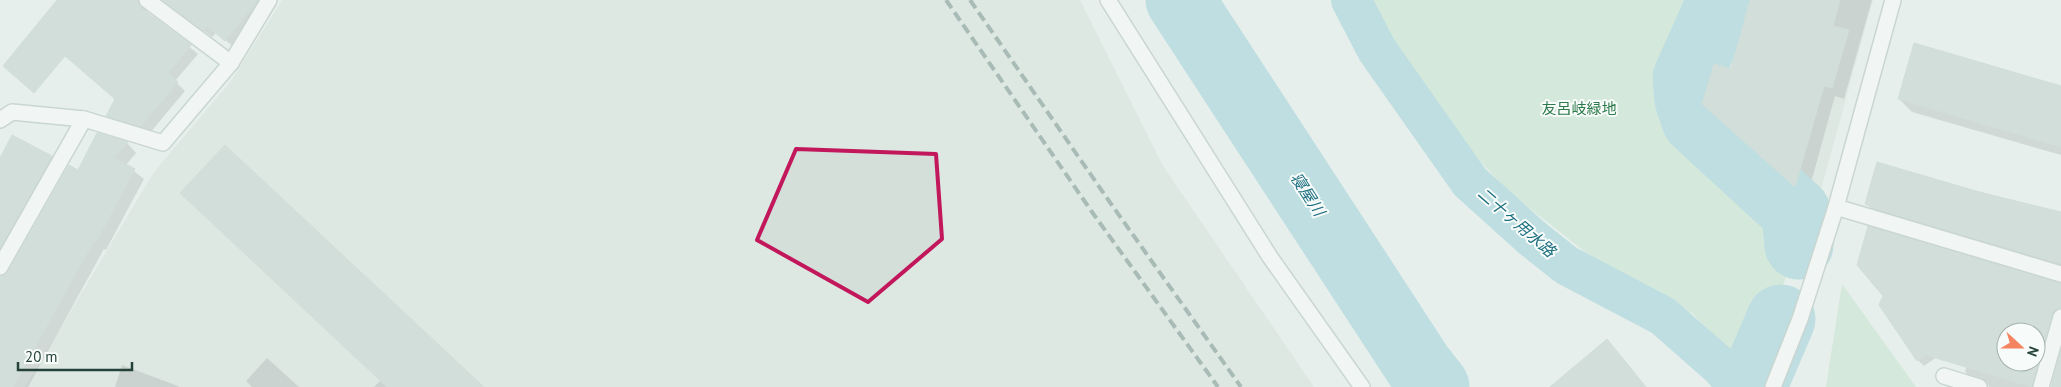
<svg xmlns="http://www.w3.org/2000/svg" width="2061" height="387" viewBox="0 0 2061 387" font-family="'PT Sans','Noto Sans JP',sans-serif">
	<rect width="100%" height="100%" fill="#e6efeb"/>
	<g fill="#d4dfda">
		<path d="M282 0H1080L1163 166 1314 387H25L154 172 231 81Z"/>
		<path d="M1738 0H1873L1816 208 1718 131 1695 97V70Z"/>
	</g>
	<g fill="#bfe0c8">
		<path d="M1367 0H1719L1683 78 1692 121 1793 215 1797 245 1752 374 1693 314 1654 289 1589 255 1507 190 1433 111Z"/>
		<path d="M1842 284 1916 387H1826Z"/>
	</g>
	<g fill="#0003" fill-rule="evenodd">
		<path d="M72 0H150L147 3 146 12 198 54 175 81 185 91 149 134 115 123 108 116 116 100Z"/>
		<path d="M162 0H266L234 47 216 33 212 37Z"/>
		<path d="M1751 0H1872L1844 99 1835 96 1807 197 1716 115 1732 70Z"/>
		<path d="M2061 87V155L1912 112 1899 99Z"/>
		<path d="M13 137 51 157 61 167 10 256 0 250V156L2 157Z"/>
		<path d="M127 143 136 153 126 165 144 179 106 250 104 249 28 387H0V312L79 171Z"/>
		<path d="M1878 163 2061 215V268L1872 209 1866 203Z"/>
		<path d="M2061 284V317L2038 387H1989L1988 384 1971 378 1965 372 1979 327 1924 366 1918 360 1884 296ZM2006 332H2036V362H2006Z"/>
		<path d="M267 358 299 387H252L246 381Z"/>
		<path d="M122 365 178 386 179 387H115Z"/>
		<path d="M381 380 482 387H374Z"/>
	</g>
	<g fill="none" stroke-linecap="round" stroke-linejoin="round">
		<path stroke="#8ec9d4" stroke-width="40" d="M1351 0 1377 50 1470 182 1531 237 1566 265 1663 316 1721 367 1738 387"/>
		<g stroke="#8ec9d4" stroke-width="69">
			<path d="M1180 0 1420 368 1435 387"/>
			<path d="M1722 0 1687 78 1689 99 1696 120 1796 212 1799 245"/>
			<path d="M1752 387 1781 319"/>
		</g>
	</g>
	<g fill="#bbcac4" stroke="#b8c9c2" fill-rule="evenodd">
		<path d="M57 0H138L141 8 191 45 168 73 178 82 141 126 106 116 115 99 65 56 34 93 3 66Z"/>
		<path d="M163 0H258L225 41 207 26 203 31Z"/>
		<path d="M1750 0H1840L1833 26 1849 30 1832 88 1824 86 1795 187 1702 104 1714 64 1731 69Z"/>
		<path d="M1914 43 2061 86V147L1898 99Z"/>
		<path d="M97 133 128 142 114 158 135 169 96 242 94 241 13 387H0V276L8 272 69 165 78 170Z"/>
		<path d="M12 135 52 156 0 248V158Z"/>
		<path d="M225 145 484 387H387L180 193Z"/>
		<path d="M1877 162 1979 192 2061 212V264L1873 208 1865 204Z"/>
		<path d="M1868 226 2061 283V308L2055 310 2052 314 2032 387 1926 355 1917 361 1879 305 1883 296 1857 265ZM2006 332H2036V362H2006Z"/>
		<path d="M1607 339 1646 387H1550Z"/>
		<path d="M2061 351V387H2051Z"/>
	</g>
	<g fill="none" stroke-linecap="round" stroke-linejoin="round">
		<defs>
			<g id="service">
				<path d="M1944 376 1979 387"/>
				<path d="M2041 387 2061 317"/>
			</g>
			<g id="minor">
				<path d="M147 0 231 63"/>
				<path d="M0 120 12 112 84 119 163 143 231 63 269 0"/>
				<path d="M1836 207 2061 274"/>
				<path d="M0 267 84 119"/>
			</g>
			<g id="tertiary">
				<path d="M1108 0 1270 257 1362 387"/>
				<path d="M1773 387 1800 319 1836 207 1893 0"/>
			</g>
		</defs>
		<use href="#service" stroke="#a8b8b2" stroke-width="18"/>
		<use href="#minor" stroke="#a8b8b2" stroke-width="18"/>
		<use href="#tertiary" stroke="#a8b8b2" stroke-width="18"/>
		<use href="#service" stroke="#fff" stroke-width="15"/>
		<use href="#minor" stroke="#fff" stroke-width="15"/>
		<use href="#tertiary" stroke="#fff" stroke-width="15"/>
		<g stroke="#5f7d75" stroke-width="4" stroke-dasharray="10 5" stroke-linecap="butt">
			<path d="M946 0 1092 212 1218 387"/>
			<path d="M970 0 1109 201 1241 387"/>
		</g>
	</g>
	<path d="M0 0H2061V387H0ZM796 149 936 154 942 239 868 302 757 240Z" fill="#e6efeb" fill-opacity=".55" fill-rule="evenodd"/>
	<path fill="none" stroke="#c2185b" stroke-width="4" stroke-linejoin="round" d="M796 149 936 154 942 239 868 302 757 240Z"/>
	<g text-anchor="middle" stroke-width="4" stroke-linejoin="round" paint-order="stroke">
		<g font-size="15" fill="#2d7a4b" stroke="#f7fbf9">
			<text x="1579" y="114">友呂岐緑地</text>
		</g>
		<g font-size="16" font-style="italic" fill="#1c6f80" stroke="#f7fbf9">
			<text transform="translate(1308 194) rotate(57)" y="6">寝屋川</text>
			<text transform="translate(1517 222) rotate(41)" y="6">二十ヶ用水路</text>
		</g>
	</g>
	<g transform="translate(2021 347) rotate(111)"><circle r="24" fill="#f7fbf9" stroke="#a3b1ad"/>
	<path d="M0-4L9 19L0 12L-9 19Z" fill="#f4845f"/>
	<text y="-8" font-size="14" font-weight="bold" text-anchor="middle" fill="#24423a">N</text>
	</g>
	<path d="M18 362v8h114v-8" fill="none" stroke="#24423a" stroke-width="2.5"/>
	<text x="25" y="362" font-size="15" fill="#24423a" stroke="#f7fbf9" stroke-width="4" paint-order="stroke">20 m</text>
</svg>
